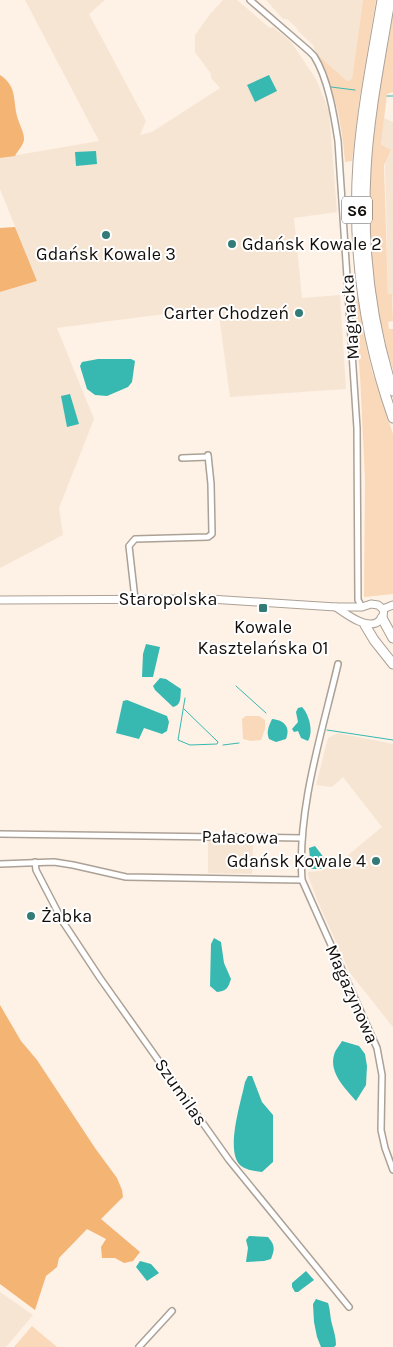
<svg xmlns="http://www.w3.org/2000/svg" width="393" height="1347" viewBox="0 0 393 1347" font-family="Karla,sans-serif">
	<rect width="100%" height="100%" fill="#fef1e6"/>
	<g fill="#f7e5d4">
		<path d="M25 0H105L89 14 146 121 140 135 152 132 220 88 211 78V74L195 52V35L211 13 223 0H237L270 28 273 27 291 42 316 79 329 111 337 212 294 218 302 298 340 295 346 389 230 397 218 307 57 328 94 419 59 508 63 535 0 568V292L37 281 0 189V158L99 141Z"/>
		<path d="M266 0H363L352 79 347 81 315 52 313 45 298 31 297 28 287 19H283Z"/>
		<path d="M384 118 393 122V304L392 294H388L385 162 381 145Z"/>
		<path d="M338 733 393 744V1027L350 973 318 902 308 875V872L321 871 333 864 335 866 382 827 343 777 332 787 316 785 328 738Z"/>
		<path d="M208 838 249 839 253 841 252 874 208 873Z"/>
		<path d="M0 1292 33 1315 6 1347H0Z"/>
	</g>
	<g fill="#fad9ba">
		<path d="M363 0H376L359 102 352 161 345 162C342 122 335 90 317 54L347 81 352 79Z"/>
		<path d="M393 15V92L387 94 381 145 391 150 384 165 388 294H392L393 321 388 322 389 329H393V370C376 315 368 257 368 200 369 138 383 76 393 15Z"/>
		<path d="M358 297 363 332 372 371 393 434V594L364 597 365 480 360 375 353 298Z"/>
		<path d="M246 716H259L265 720V729L261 740 251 741 243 739 242 719Z"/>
		<path d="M32 1326 57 1347H14Z"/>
	</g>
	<g fill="#f4b474">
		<path d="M0 75C17 86 13 99 17 116 19 124 24 132 24 139 24 145 18 150 15 156L0 158Z"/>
		<path d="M15 227 37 281 0 292V228Z"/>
		<path d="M0 1005 21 1041 37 1060 95 1148 117 1178 122 1190 123 1197 101 1219 140 1252 133 1261 124 1263 115 1258H102L101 1247 106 1239 87 1229 59 1258 57 1267 46 1276 35 1310 0 1284Z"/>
	</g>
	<g fill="#37b9b1">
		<path d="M269 75 277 91 255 102 247 85Z"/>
		<path d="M96 151 97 164 76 166 75 152Z"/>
		<path d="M98 359H131L135 361 132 382 128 387 107 396 95 395 87 389 80 366 82 362Z"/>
		<path d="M70 394 79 424 67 427 61 396Z"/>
		<path d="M146 644 160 647 153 677H142L143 654Z"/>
		<path d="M160 678 166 679 181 689C180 697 182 705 173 707L155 690 153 686Z"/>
		<path d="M127 700 167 716 169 722 167 731 162 734 144 728 139 739 116 733 123 701Z"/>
		<path d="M302 707C309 714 314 732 308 741L301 738 298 731 294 732 292 729 298 722 296 712 298 708Z"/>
		<path d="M272 719C284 720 291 727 286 739L276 742 269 739C266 731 269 726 272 719Z"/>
		<path d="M315 846 328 863 321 869H311L309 848Z"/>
		<path d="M214 938 221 942 224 963 231 979C228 988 227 991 217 992L210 986 211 944Z"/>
		<path d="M342 1041 359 1046 365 1054 367 1066 366 1085 356 1101C345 1088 329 1073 334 1055 335 1050 340 1045 342 1041Z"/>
		<path d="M248 1076H252L262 1102 273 1115V1162L262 1172C255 1171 244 1170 239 1164 226 1148 241 1102 245 1082Z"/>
		<path d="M249 1236 268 1237C275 1245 275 1249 271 1259L264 1261 246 1262 248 1248 246 1240Z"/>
		<path d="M140 1261 151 1264 159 1273 147 1281 136 1267Z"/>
		<path d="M306 1271 314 1280 298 1292H295L292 1287V1283Z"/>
		<path d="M316 1299 328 1303C330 1309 330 1313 331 1320 333 1329 336 1336 336 1345L334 1347H321L317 1337 314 1322 313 1304Z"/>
	</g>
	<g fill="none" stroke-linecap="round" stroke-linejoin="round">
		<g stroke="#37b9b1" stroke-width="1">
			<path d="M331 87 355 90"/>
			<path d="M387 96H393"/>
			<path d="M236 686 266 713"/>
			<path d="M184 709 218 742 217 744 190 745 178 740 185 698"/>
			<path d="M327 730 393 740"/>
			<path d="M223 745 239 743"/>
		</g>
		<defs>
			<g id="minor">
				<path d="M250 0 309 51 314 56C328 78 334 115 338 141L357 428 358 600 362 607"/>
				<path d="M182 458 208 457"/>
				<path d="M135 599 129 546 135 539 208 537 212 534 211 484 208 455"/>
				<path d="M338 664C322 733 297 809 302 880L377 1048 382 1075 381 1130 385 1148 393 1170"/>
				<path d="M0 834 302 838"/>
				<path d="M35 862 36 870 63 922 100 978 229 1160 349 1307"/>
				<path d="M0 864 54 862 73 865 126 877 302 880"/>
				<path d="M139 1347 172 1311"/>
			</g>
			<g id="secondary">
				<path d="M0 600 210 599 336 607H362L371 604 378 605 383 609"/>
				<path d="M336 607C346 614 369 632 380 620 384 617 384 613 383 609"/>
				<path d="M383 609 393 605"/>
			</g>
			<g id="motorway">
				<path d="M382 0C373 54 362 108 358 162 352 249 364 336 393 418"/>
				<path d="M390 0C381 56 369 113 366 170 362 244 370 320 393 391"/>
				<path d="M382 618 393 638"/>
				<path d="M365 625 374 640 393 664"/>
			</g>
		</defs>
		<use href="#minor" stroke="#aca196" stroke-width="8"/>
		<use href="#secondary" stroke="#aca196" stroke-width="9"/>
		<use href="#motorway" stroke="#aca196" stroke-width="11"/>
		<use href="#minor" stroke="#fff" stroke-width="5"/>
		<use href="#secondary" stroke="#fff" stroke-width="7"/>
		<use href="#motorway" stroke="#fff" stroke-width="9"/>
	</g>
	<g fill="#337b76" stroke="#fff" stroke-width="2">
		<circle cx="106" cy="235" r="5"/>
		<circle cx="232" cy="244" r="5"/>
		<circle cx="299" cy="313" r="5"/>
		<rect x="258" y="603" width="10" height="10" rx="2.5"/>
		<circle cx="376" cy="861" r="5"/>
		<circle cx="31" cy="916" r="5"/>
	</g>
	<g text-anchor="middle" stroke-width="4" stroke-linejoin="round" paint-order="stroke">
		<rect fill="#fff" stroke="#5a5654" stroke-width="1" x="342" y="196.5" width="30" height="27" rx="4"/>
		<g font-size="16" font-weight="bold" fill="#130e0b">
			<text x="357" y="216">S6</text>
		</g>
		<g font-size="18" fill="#130e0b" stroke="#fff" text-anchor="start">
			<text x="242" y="250">Gdańsk Kowale 2</text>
			<text x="106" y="260" text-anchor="middle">Gdańsk Kowale 3</text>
			<text x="289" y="319" text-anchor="end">Carter Chodzeń</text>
			<text x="263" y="633" text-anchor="middle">Kowale<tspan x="263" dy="21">Kasztelańska 01</tspan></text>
			<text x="366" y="867" text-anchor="end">Gdańsk Kowale 4</text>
			<text x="41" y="922">Żabka</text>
		</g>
		<g font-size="18" fill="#130e0b" stroke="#fff">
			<text transform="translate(350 317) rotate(-94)" y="6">Magnacka</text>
			<text x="168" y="605">Staropolska</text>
			<text transform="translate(240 837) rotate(1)" y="6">Pałacowa</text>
			<text transform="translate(352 994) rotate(66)" y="6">Magazynowa</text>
			<text transform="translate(181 1092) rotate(55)" y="6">Szumilas</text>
		</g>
	</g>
</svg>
